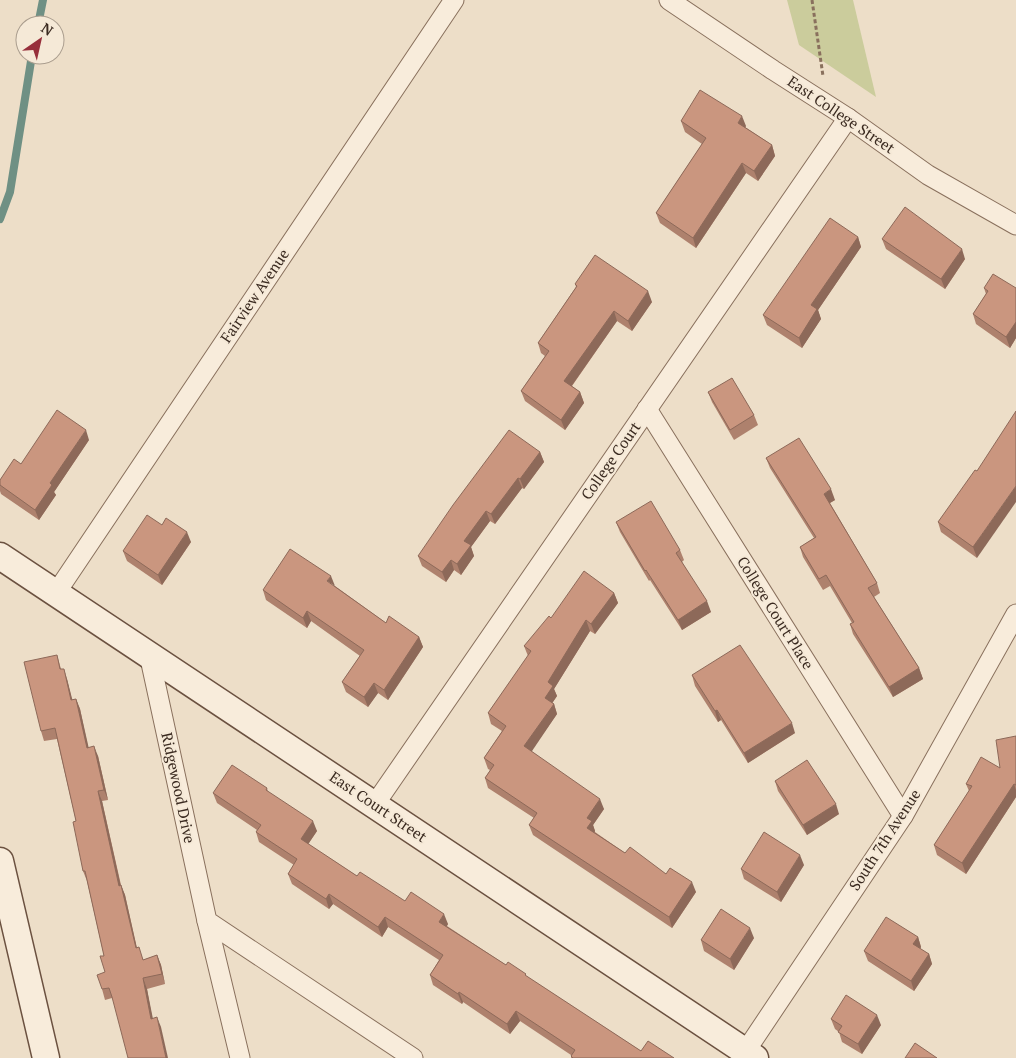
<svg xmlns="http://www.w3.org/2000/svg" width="1016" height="1058" viewBox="0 0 1016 1058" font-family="'PT Serif',serif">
	<rect width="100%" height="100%" fill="#eddec8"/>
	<path fill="#cbcc9c" d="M787 0H853L876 97 799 45Z"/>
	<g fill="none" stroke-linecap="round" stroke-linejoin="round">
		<g stroke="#6f9084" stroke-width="8">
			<path d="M38 25 43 0"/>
			<path d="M0 219 10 192 32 55"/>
		</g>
		<defs>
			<g id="street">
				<path d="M669 0 773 70 848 118 928 175 1016 225"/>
				<path d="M647 409 903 816"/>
				<path d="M56 593 454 0"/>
				<path d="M149 654 207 921 413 1058"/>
				<path d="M375 804 848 118"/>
				<path d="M207 921 240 1058"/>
				<path d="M741 1058 903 816 1016 614"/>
			</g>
			<g id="secondary">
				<path d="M0 556 755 1058"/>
				<path d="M0 861 46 1058"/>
			</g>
		</defs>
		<use href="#street" stroke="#89705d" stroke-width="21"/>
		<use href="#secondary" stroke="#6b5140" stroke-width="29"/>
		<path stroke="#89705d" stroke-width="3" stroke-dasharray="4 2.5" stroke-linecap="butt" d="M812 0 823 76"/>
		<use href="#street" stroke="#f8ecdb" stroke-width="19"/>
		<use href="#secondary" stroke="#f8ecdb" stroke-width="26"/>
	</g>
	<g fill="#ae816d">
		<path d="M681 121 746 126 745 127 772 145 775 156 758 181 746 173 696 248 660 223 656 213 702 144 685 132Z"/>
		<path d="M858 237 861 247 818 310 821 319 802 348 767 325 763 315Z"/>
		<path d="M882 239 965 259 945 289 886 249Z"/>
		<path d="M575 284 652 302 632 331 617 321 572 386 580 392 584 403 565 430 525 401 521 391 545 356 541 353 538 343 576 287Z"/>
		<path d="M984 288H1016V338L1010 348 976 324 973 314 986 294Z"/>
		<path d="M708 392 754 415 758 425 734 440 712 402Z"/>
		<path d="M89 440 54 492 56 495 39 520 1 494 0 491V480L21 464Z"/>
		<path d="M540 452 544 462 524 489 522 488 495 524 490 521 471 547 474 556 461 575 454 570 446 582 422 566 418 556Z"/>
		<path d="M766 458 835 500 830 503 877 583 880 593 874 597 919 668 923 679 893 697 853 634 850 624 852 623 830 586 823 590 803 557 800 547 814 538 770 468Z"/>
		<path d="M977 471V558L941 532 938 522Z"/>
		<path d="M616 522 680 550 684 560 682 562 711 612 682 630 650 580 649 581 620 532Z"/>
		<path d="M162 525 191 542 162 585 127 561 123 551Z"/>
		<path d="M335 586 386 623 419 637 423 647 388 700 378 693 368 707 346 692 342 682 360 656 311 621 307 628 266 600 263 590Z"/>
		<path d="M614 593 618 603 595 634 590 631 554 689 557 696 552 703 554 704 557 714 531 751 604 809 593 825 595 831V832L625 853 666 874 696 892 672 928 533 835 529 825 534 818 488 788 485 778 490 770 488 769 484 758 502 731 491 724 488 713 528 656 524 646 551 618Z"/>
		<path d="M57 655 61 669 67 679 72 700 76 699 80 709 88 747 98 756 108 800 102 801 121 885 125 895 137 948 143 960 157 955 161 965 165 984 147 989 152 1018 161 1027 112 998 105 1000 102 989 105 972 104 956 87 881 83 871 76 821 57 739 44 741 41 731Z"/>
		<path d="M692 675 795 733 748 763 721 720 718 722 695 686Z"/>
		<path d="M1016 737V797L966 874 937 855 934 845 969 791 966 784 1000 768Z"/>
		<path d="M775 781 839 814 807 835 778 791Z"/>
		<path d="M267 788 268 792 317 831 308 844 357 876 448 924 447 926 506 965 526 976 641 1051 674 1058H571V1055L520 1021 510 1034 463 1002 462 1004 433 985 430 975 439 960 388 927 382 937 333 904 329 909 292 884 288 874 294 865 259 842 256 832 257 830 217 803 213 793Z"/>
		<path d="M804 865 781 902 744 879 741 869Z"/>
		<path d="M918 937 921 947 920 949 929 954 932 964 914 991 868 961 864 951Z"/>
		<path d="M754 938 734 970 704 951 701 940Z"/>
		<path d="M831 1019 881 1025 862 1054 842 1042 839 1032 835 1029Z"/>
	</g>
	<g fill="#8d6959">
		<path d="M742 116 746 126 742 133 738 123Z"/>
		<path d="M772 145 775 156 758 181 754 171Z"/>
		<path d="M742 163 746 173 696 248 693 238Z"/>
		<path d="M858 237 861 247 818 310 821 319 802 348 799 338 811 305Z"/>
		<path d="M962 249 965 259 945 289 941 279Z"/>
		<path d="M648 291 652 302 632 331 628 321Z"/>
		<path d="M614 311 617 321 568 391 564 381Z"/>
		<path d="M1016 322V338L1010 348 1006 337Z"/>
		<path d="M580 392 584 403 565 430 561 420Z"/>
		<path d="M86 430 89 440 54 492 56 495 39 520 35 510 50 483Z"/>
		<path d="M540 452 544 462 524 489 520 479Z"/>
		<path d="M518 478 522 488 495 524 491 514Z"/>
		<path d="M1016 486V502L977 558 973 547Z"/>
		<path d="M831 489 835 500 828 504 824 494Z"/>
		<path d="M486 511 490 521 471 547 474 556 461 575 457 564 464 541Z"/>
		<path d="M187 532 191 542 162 585 158 575Z"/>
		<path d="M451 560 454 570 446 582 442 572Z"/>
		<path d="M331 576 335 586 327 581Z"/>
		<path d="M614 593 618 603 595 634 591 624Z"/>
		<path d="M707 601 711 612 682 630 678 620Z"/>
		<path d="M307 611 311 621 307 628 303 618Z"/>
		<path d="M586 620 590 631 554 689 557 696 549 708 545 698 548 682Z"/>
		<path d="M419 637 423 647 388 700 384 690Z"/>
		<path d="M919 668 923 679 893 697 889 687Z"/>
		<path d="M64 669 67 679 75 710 71 700Z"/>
		<path d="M374 683 378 693 368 707 364 697Z"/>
		<path d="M76 699 80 709 91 758 87 748Z"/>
		<path d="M554 704 557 714 528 757 524 746Z"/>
		<path d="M717 710 721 720 718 722 715 711Z"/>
		<path d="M792 723 795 733 748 763 744 753Z"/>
		<path d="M94 746 98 756 108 800 104 790Z"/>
		<path d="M1014 784 1016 790V797L966 874 962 863Z"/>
		<path d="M98 791 102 801 123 896 119 886Z"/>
		<path d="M600 799 604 809 593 825 595 831 591 838 587 828V818Z"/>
		<path d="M836 804 839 814 807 835 803 825Z"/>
		<path d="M313 821 317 831 305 849 301 839Z"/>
		<path d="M800 855 804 865 781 902 777 892Z"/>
		<path d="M692 882 696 892 672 928 669 917Z"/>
		<path d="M121 885 125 895 139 958 136 948Z"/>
		<path d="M329 894 333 904 329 909 326 899Z"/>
		<path d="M444 914 448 924 443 932 439 922Z"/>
		<path d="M385 917 388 927 382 937 378 927Z"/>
		<path d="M750 928 754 938 734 970 730 959Z"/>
		<path d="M918 937 921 947 917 954 913 944Z"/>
		<path d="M929 954 932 964 914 991 911 981Z"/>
		<path d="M157 955 161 965 165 984 162 974Z"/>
		<path d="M143 978 147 989 155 1029 151 1019Z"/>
		<path d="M459 992 463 1002 462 1004 458 994Z"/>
		<path d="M516 1011 520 1021 510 1034 507 1024Z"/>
		<path d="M877 1015 881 1025 862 1054 858 1044Z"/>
		<path d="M157 1017 161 1027 168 1058H166Z"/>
	</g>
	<g fill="#ca967f" stroke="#8d6959">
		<path d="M700 90 742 116 738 123 772 145 754 171 742 163 693 238 656 213 706 138 681 121Z"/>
		<path d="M905 207 962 249 941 279 882 239Z"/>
		<path d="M830 218 858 237 811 305 817 309 799 338 763 315Z"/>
		<path d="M595 255 648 291 628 321 614 311 564 381 580 392 561 420 521 391 549 351 538 343 577 286 575 284Z"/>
		<path d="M993 274 1016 288V322L1006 337 973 314 988 291 984 288Z"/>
		<path d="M732 378 754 415 730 430 708 392Z"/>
		<path d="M57 410 86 430 50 483 52 485 35 510 0 485V480L14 459 21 464Z"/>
		<path d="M1016 411V486L973 547 938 522 975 470 977 471Z"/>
		<path d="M509 430 540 452 520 479 518 478 491 514 486 511 464 541 471 545 457 564 451 560 442 572 418 556 453 505Z"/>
		<path d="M799 438 831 489 824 494 877 583 868 588 919 668 889 687 850 624 854 622 826 575 819 579 800 547 816 537 766 458Z"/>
		<path d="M651 501 680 550 676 553 707 601 678 620 646 570 645 571 616 522Z"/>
		<path d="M147 515 162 525 166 518 187 532 158 575 123 551Z"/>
		<path d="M290 549 331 576 327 581 386 623 389 616 419 637 384 690 374 683 364 697 342 682 364 650 307 611 303 618 263 590Z"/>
		<path d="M584 571 614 593 591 624 586 620 548 682 553 686 545 698 554 704 524 746 600 799 587 818 592 821 587 828 625 853 630 847 666 874 670 868 692 882 669 917 529 825 537 813 485 778 494 765 484 758 506 726 488 713 531 651 524 646 549 616 551 618Z"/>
		<path d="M740 645 792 723 744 753 717 710 715 711 692 675Z"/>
		<path d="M57 655 60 669H64L71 700 76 699 87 748 94 746 104 790 98 791 119 886 121 885 136 948 139 947 143 960 157 955 162 974 143 978 151 1019 157 1017 166 1058H128L112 997 109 988 102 989 97 975 105 972 100 956H104L85 871H83L73 822 76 821 55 728 41 731 24 662Z"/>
		<path d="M1016 736V785L1014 784 962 863 934 845 972 786 966 784 981 757 1000 768 996 740Z"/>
		<path d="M807 760 836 804 803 825 775 781Z"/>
		<path d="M232 765 267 788 266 790 313 821 301 839 357 876 360 872 405 901 411 892 444 914 439 922 506 965 508 962 526 974 525 975 641 1051 648 1041 674 1058H573L571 1056 575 1050 516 1011 507 1024 459 992 458 994 430 975 443 955 385 917 378 927 329 894 326 899 288 874 297 859 256 832 261 825 213 793Z"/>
		<path d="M764 832 800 855 777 892 741 869Z"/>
		<path d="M721 909 750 928 730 959 701 940Z"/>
		<path d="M886 917 918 937 913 944 929 954 911 981 864 951Z"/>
		<path d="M846 995 877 1015 858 1044 838 1032 842 1026 831 1019Z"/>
		<path d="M915 1043 937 1058H905Z"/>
	</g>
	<g text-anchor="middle" stroke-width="4" stroke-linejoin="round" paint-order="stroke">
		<g font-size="15" fill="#3a2a20" stroke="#f5e9d7">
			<text transform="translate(841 115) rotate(34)" y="5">East College Street</text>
			<text transform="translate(255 296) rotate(-56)" y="5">Fairview Avenue</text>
			<text transform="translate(611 461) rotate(-55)" y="5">College Court</text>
			<text transform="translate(775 613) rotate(58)" y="5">College Court Place</text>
			<text transform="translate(178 788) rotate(78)" y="5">Ridgewood Drive</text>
			<text transform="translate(378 807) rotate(34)" y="5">East Court Street</text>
			<text transform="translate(885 840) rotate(-57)" y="5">South 7th Avenue</text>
		</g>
	</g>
	<g transform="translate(40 40) rotate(34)"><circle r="24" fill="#f5e9d7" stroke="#aa9d8e"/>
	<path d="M0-4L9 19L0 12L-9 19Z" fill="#972f3b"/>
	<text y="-8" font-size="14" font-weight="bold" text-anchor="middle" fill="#3a2a20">N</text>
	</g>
</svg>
